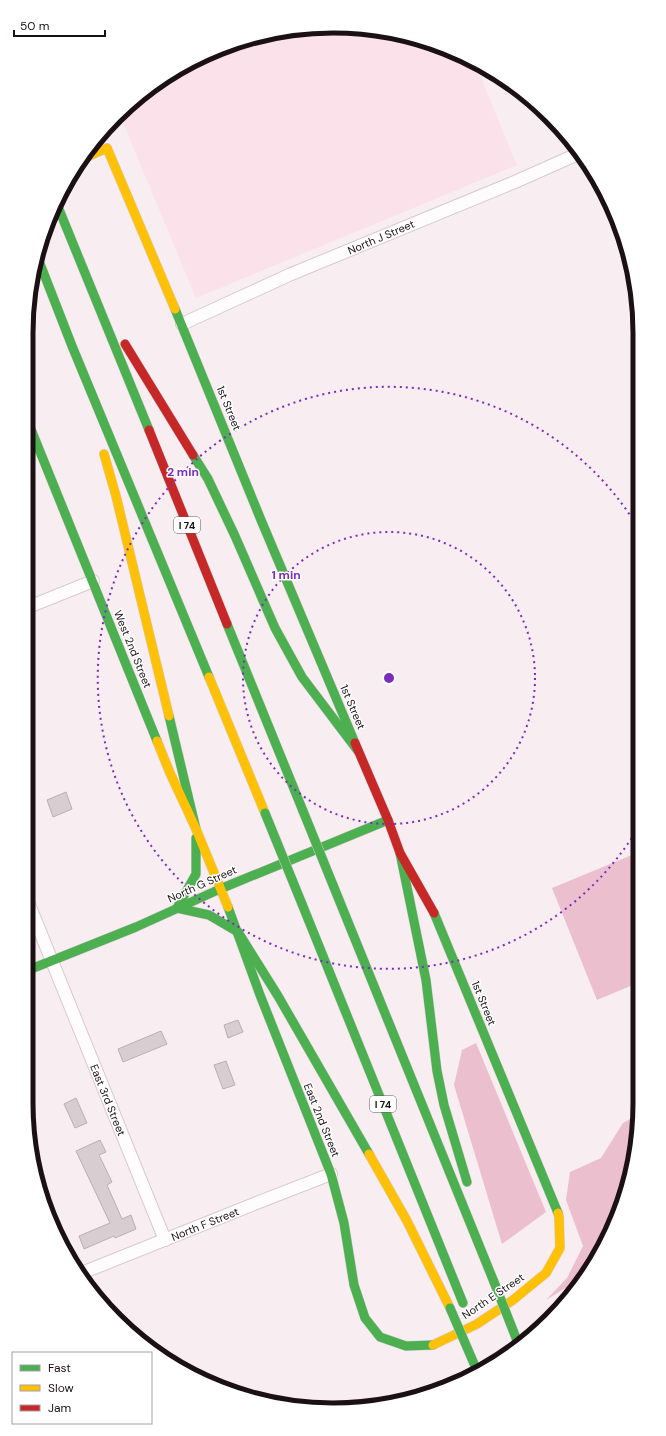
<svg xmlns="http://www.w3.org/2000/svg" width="666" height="1436" viewBox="0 0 666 1436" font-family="'DM Sans',sans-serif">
	<rect width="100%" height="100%" fill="#f8edf0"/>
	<path fill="#fbe1e9" d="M333 26 393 32 450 49 475 63 517 165 196 298 119 113 162 78 215 49 273 32Z"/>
	<g fill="#ebbfce">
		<path d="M639 852 640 982 597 1000 552 888Z"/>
		<path d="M476 1043 546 1212 502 1244 454 1085 462 1050Z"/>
		<path d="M639 1114 634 1163 617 1220 580 1279 546 1300 567 1278 583 1246 566 1200 570 1172 601 1158 623 1123Z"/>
	</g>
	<g fill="#d8cdd1" stroke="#bab0b3">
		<path d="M66 792 72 809 53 817 47 800Z"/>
		<path d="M238 1020 243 1032 228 1038 224 1025Z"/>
		<path d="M161 1031 167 1044 123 1062 118 1049Z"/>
		<path d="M226 1061 235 1085 223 1089 214 1065Z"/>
		<path d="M76 1098 87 1123 75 1128 64 1104Z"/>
		<path d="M100 1140 106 1152 99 1155 112 1182 107 1185 122 1219 131 1215 136 1229 115 1238 114 1236 84 1249 79 1236 110 1223 76 1151Z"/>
	</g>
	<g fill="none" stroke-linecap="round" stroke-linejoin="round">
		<defs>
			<g id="street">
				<path d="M182 324 289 275 517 181 580 153"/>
				<path d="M26 608 93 581"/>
				<path d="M26 897 165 1240"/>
				<path d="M79 1274 254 1204 331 1174"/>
			</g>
			<g id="fast">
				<path d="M56 202 149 430"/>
				<path d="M37 256 72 346 209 677"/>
				<path d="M175 309 261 520 355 743"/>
				<path d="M26 417 157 741"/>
				<path d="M193 455 208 479 235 536 275 628 302 677 358 751"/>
				<path d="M227 624 303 811"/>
				<path d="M169 716 196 829"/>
				<path d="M196 838V874L177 908 209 915 238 932"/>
				<path d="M400 853 426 980 437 1071 444 1105 467 1182"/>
				<path d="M333 885 494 1282"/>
				<path d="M302 904 463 1303"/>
				<path d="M228 907 260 995 331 1174 344 1223 354 1285 365 1318 380 1337 406 1346 433 1345"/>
				<path d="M434 913 558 1213"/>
				<path d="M238 932 278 996 369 1154"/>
				<path d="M26 971 136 927 220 889 388 820"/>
			</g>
			<g id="slow">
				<path d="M80 160 107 148 175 309"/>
				<path d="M104 454 116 496 169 716"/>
				<path d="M209 677 265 813"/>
				<path d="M157 741 170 773 196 829 228 907"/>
				<path d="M369 1154 407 1221 450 1308"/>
				<path d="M433 1345 477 1324 513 1300 546 1273 560 1248 559 1217 558 1213"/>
			</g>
			<g id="jam">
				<path d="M125 344 193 455"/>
				<path d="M149 430 227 624"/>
				<path d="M355 743 388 820 400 853 434 913"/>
			</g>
		</defs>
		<use href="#street" stroke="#d6cbcf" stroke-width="14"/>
		<use href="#fast" stroke="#d6cbcf" stroke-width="10"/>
		<use href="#slow" stroke="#d6cbcf" stroke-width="10"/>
		<use href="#jam" stroke="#d6cbcf" stroke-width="10"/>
		<use href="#street" stroke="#fefcfd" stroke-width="12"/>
		<use href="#fast" stroke="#4caf50" stroke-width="9"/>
		<use href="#slow" stroke="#ffc107" stroke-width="9"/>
		<use href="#jam" stroke="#c62828" stroke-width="9"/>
		<path stroke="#d7d4d5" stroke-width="3" d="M436 1392 541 1324"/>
		<defs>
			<g id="fast-bridge">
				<path d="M303 811 333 885"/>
				<path d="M265 813 302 904"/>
				<path d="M494 1282 518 1343"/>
				<path d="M450 1308 478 1373"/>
			</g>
		</defs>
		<use href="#fast-bridge" stroke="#d6cbcf" stroke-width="10" stroke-linecap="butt"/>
		<use href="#fast-bridge" stroke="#4caf50" stroke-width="9"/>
	</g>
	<g fill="none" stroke="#7b2cbf" stroke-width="2" stroke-dasharray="2 4">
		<circle cx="389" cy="678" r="146"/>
		<path d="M638 828A291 291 0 1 1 637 526"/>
	</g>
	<g text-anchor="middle" stroke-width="3" stroke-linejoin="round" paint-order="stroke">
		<g fill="#fff" stroke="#5f585b" stroke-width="1">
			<rect x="174" y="517" width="26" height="16" rx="3"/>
			<rect x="370" y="1096" width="26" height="16" rx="3"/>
		</g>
		<g font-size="10" font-weight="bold" fill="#1b1115">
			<text x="187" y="529">I 74</text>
			<text x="383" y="1108">I 74</text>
		</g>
		<g font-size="11" fill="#1b1115" stroke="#fff">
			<text transform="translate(381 237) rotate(-23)" y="4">North J Street</text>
			<text transform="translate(229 408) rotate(68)" y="4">1st Street</text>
			<text transform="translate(133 649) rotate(68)" y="4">West 2nd Street</text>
			<text transform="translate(353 707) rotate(67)" y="4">1st Street</text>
			<text transform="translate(202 884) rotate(-24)" y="4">North G Street</text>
			<text transform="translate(484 1003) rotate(68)" y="4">1st Street</text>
			<text transform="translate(108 1100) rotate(68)" y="4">East 3rd Street</text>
			<text transform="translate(322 1120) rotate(68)" y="4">East 2nd Street</text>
			<text transform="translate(205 1224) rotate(-22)" y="4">North F Street</text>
			<text transform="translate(493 1296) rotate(-34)" y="4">North E Street</text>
		</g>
	</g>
	<path d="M0 0H666V1436H0ZM333 33H333A300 300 0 0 1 633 333V1103A300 300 0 0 1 333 1403H333A300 300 0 0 1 33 1103V333A300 300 0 0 1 333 33Z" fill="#fff" fill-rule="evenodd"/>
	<path fill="none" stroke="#1b1115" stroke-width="5" d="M333 33H333A300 300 0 0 1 633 333V1103A300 300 0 0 1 333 1403H333A300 300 0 0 1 33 1103V333A300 300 0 0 1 333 33Z"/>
	<circle cx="389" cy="678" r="6" fill="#7b2cbf" stroke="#fff" stroke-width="2"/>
	<g font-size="12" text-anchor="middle" font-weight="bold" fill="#7b2cbf" stroke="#fff" stroke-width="3" stroke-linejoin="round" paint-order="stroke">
		<text x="183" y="476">2 min</text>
		<text x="286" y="579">1 min</text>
	</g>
	<rect x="12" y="1352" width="140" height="72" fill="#ffffff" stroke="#a4a0a1"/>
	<rect x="20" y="1365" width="20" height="6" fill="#4caf50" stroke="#a4a0a1"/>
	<text x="48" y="1372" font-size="12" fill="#1b1115">Fast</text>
	<rect x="20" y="1385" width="20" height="6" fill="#ffc107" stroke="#a4a0a1"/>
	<text x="48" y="1392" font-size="12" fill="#1b1115">Slow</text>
	<rect x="20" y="1405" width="20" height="6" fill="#c62828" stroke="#a4a0a1"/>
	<text x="48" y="1412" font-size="12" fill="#1b1115">Jam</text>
	<path d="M14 30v6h91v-6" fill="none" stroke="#1b1115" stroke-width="2"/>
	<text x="20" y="30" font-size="12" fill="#1b1115" stroke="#ffffff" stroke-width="3" paint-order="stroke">50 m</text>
</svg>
